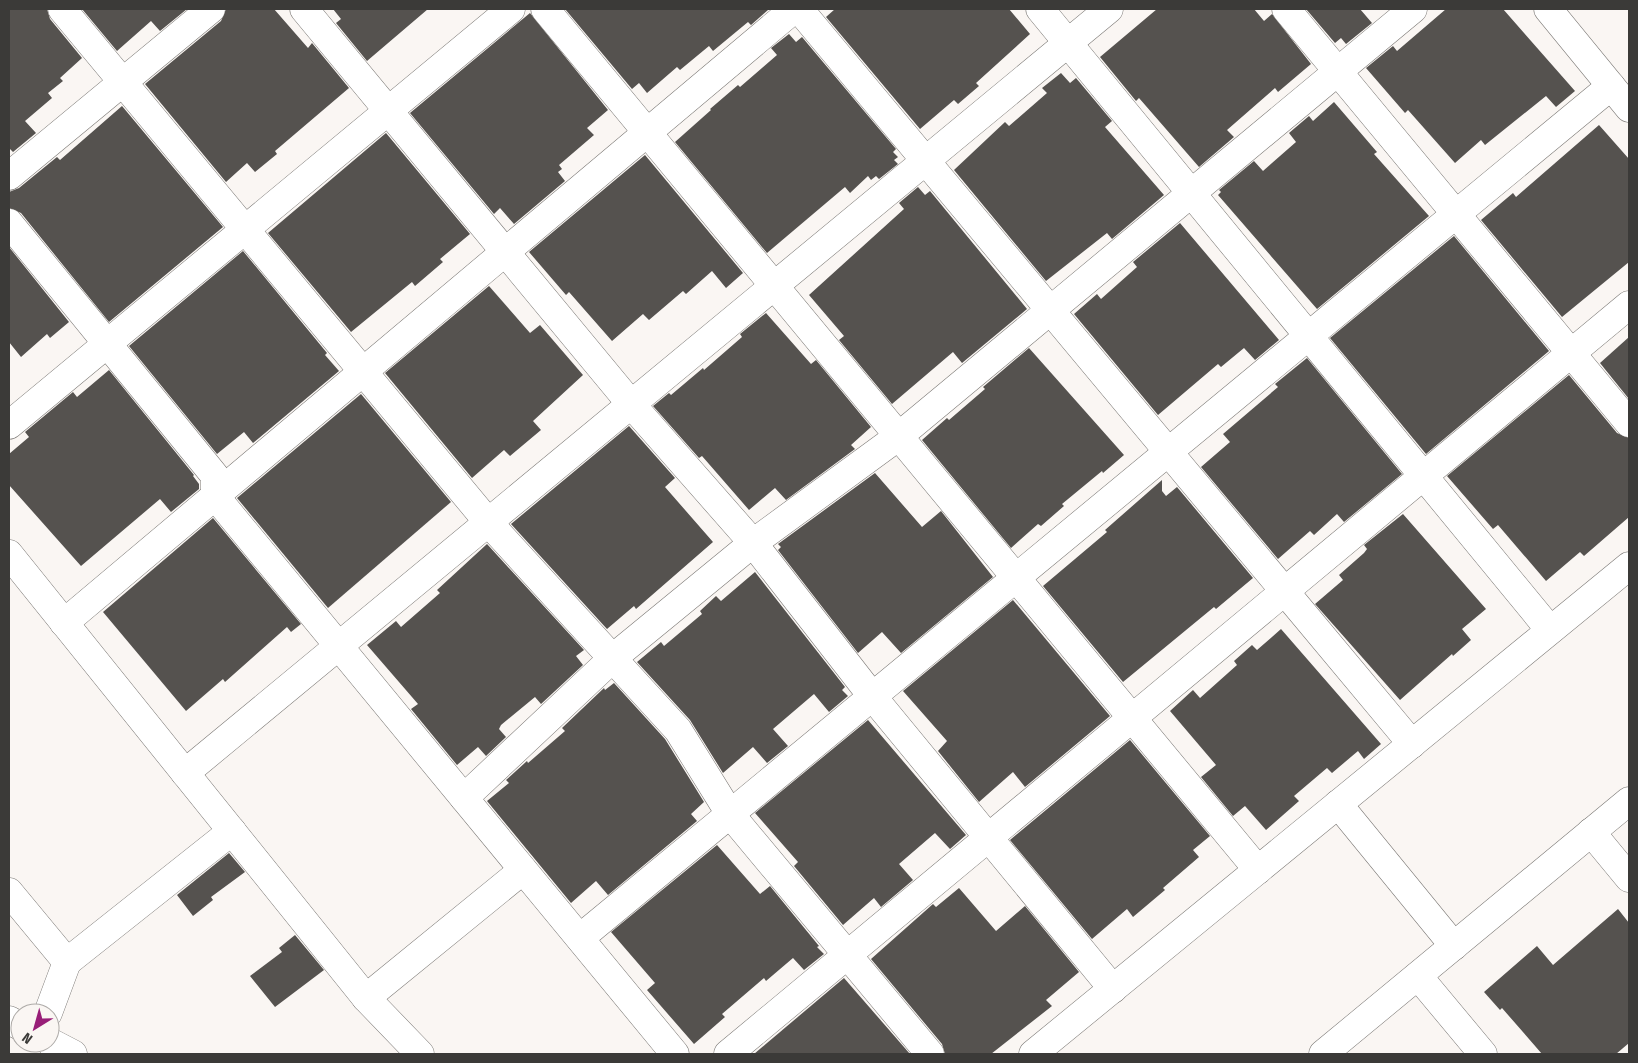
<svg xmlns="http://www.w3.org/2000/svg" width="1638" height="1063" viewBox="0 0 1638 1063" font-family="'Fira Sans Condensed',sans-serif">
	<rect width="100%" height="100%" fill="#faf6f3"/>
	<g fill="#55524f">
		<path d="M9 9H47L50 19 82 58 60 78 63 81 48 93 52 98 25 121 36 133 13 152 9 148Z"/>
		<path d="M82 9H187L160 31 151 21 117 51Z"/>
		<path d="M226 9H274L308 48 312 43 349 88 275 151 277 154 255 172 247 163 226 182 145 84 221 21Z"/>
		<path d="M333 9H428L367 61 336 23 341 19Z"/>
		<path d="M565 9H767L768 10 751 25 748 22 713 51 709 46 680 70 677 67 647 93 639 83 632 89Z"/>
		<path d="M835 9H1009L1030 34 976 83 979 86 958 104 954 100 920 129 826 17Z"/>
		<path d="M1157 9H1254L1264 21 1272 14 1311 64 1278 92 1275 88 1227 130 1234 137 1199 167 1139 98 1136 101 1100 57Z"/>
		<path d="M1306 9H1360L1372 23 1346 44 1341 38 1335 43Z"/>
		<path d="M1446 9H1503L1575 91 1556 107 1546 96 1485 145 1481 140 1455 163 1408 110 1405 113 1366 68 1393 46 1397 51Z"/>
		<path d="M530 13 608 110 587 128 594 135 559 165 562 169 558 172 565 181 514 224 500 208 494 214 410 113Z"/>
		<path d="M789 34 796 42 802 37 896 149 893 152 898 157 894 160 898 164 879 179 876 176 871 180 868 176 850 193 845 187 767 253 675 142 711 110 710 109 738 85 740 87 777 55 771 48Z"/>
		<path d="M1061 73 1070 83 1076 78 1112 121 1105 127 1164 195 1112 239 1107 233 1046 281 954 170 1005 122 1009 126 1047 93 1042 88Z"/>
		<path d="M1334 102 1377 152 1374 154 1429 216 1317 309 1218 195 1221 192 1219 190 1254 161 1263 171 1296 142 1289 133 1309 116 1313 121Z"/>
		<path d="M122 106 223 227 109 322 21 213 9 208V192L19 188 57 157 60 160Z"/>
		<path d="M1599 125 1629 159V262L1562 317 1481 220 1513 193 1516 197Z"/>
		<path d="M386 133 470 234 440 259 443 262 415 286 412 282 351 332 268 233Z"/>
		<path d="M645 155 743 273 726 288 712 271 686 294 683 291 649 320 643 314 612 341 569 292 566 295 529 252Z"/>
		<path d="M918 187 925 195 930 191 1027 309 962 363 953 352 892 404 839 340 844 336 809 295 904 209 899 203Z"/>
		<path d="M1180 223 1279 340 1255 360 1244 348 1221 367 1218 364 1158 415 1074 314 1097 294 1101 299 1137 267 1133 262Z"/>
		<path d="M1454 236 1549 351 1426 454 1330 338Z"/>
		<path d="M9 247 69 322 50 338 47 334 21 357 9 342Z"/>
		<path d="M243 251 327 353 325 355 339 371 253 443 244 432 217 454 129 346Z"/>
		<path d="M489 286 530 333 540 325 583 375 533 421 541 430 510 456 504 450 472 478 385 373Z"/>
		<path d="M766 313 811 364 816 360 871 427 851 445 855 449 786 500 775 488 749 510 702 456 699 458 653 406 669 393 671 395 703 368 704 370 742 337 740 334Z"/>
		<path d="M1629 337V399L1600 363Z"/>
		<path d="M1029 348 1124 455 1103 473 1102 471 1062 504 1064 506 1041 526 1038 524 1011 548 922 440 947 418 949 420 985 389 983 387Z"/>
		<path d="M1307 358 1402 474 1344 522 1337 514 1314 535 1310 531 1278 559 1201 467 1230 442 1223 434 1278 387 1275 384Z"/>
		<path d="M109 370 194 475 193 476 199 484V489L171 512 160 499 81 566 9 485V454L29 437 25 432 73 392 77 397Z"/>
		<path d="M1569 375 1617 433 1629 438V517L1584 556 1580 552 1546 581 1498 525 1493 529 1447 476Z"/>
		<path d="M361 394 451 502 328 608 237 498Z"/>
		<path d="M629 426 675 478 665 487 713 542 636 609 634 606 607 629 511 524Z"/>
		<path d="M875 473 922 527 941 511 993 577 901 653 882 632 858 653 778 550 781 547 778 544Z"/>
		<path d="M1162 480V491L1166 496 1177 487 1253 578 1216 609 1214 607 1123 682 1043 586 1107 532 1105 530Z"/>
		<path d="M1403 514 1486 609 1462 629 1471 640 1453 656 1452 654 1400 700 1315 604 1343 580 1339 575 1364 553 1367 549 1364 545Z"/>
		<path d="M213 518 301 624 291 632 287 627 225 682 223 679 186 711 103 612Z"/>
		<path d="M487 544 584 650 576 656 583 665 541 704 535 697 501 725 499 729 506 737 486 756 478 747 457 765 411 709 418 704 367 645 396 621 401 627 440 593 437 590Z"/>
		<path d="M755 572 845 687 842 690 848 696 829 712 814 694 773 729 788 746 767 763 753 747 723 773 690 720 637 662 661 642 664 646 702 614 700 611 716 596 721 601Z"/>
		<path d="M1013 600 1110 716 1025 787 1013 772 979 802 938 751 947 741 903 691Z"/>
		<path d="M1281 629 1381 744 1364 759 1358 751 1332 773 1327 768 1294 796 1299 801 1266 830 1245 806 1233 816 1201 777 1216 765 1170 711 1193 690 1200 698 1237 665 1234 661 1252 645 1257 650Z"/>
		<path d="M614 683 665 739 704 802 691 814 697 821 608 895 596 881 571 903 487 801 509 783 506 780 527 761 528 763 565 731 562 728 604 688 605 690Z"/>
		<path d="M868 720 966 835 950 849 935 833 899 864 913 880 881 907 874 898 843 925 794 866 798 862 755 813Z"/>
		<path d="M1130 740 1210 836 1193 850 1199 857 1163 888 1165 890 1133 917 1127 909 1092 939 1010 840Z"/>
		<path d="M717 845 760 894 770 886 819 946 817 947 824 954 804 970 793 958 766 981 764 978 722 1014 725 1017 694 1044 647 990 655 983 611 932Z"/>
		<path d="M229 853 245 872 211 897 213 900 193 916 177 895Z"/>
		<path d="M959 888 996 931 1025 906 1079 972 1046 1000 1052 1006 991 1054H945L942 1044 871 959 933 904 936 907Z"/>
		<path d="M1618 909 1629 923V1043L1616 1054H1542L1502 1008 1500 1010 1484 992 1537 946 1553 965Z"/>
		<path d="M295 935 324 970 275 1007 250 976 282 952 279 948Z"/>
		<path d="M844 978 910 1054H754L825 994Z"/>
	</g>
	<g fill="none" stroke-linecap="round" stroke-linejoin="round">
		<defs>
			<g id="minor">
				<path d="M62 9 488 522 678 730 730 814 930 1054"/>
				<path d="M304 9 631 404 753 543 872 696 1113 989"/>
				<path d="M545 9 1258 870"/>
				<path d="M799 9 1412 744"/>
				<path d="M1040 9 1550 630"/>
				<path d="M1286 9 1629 423"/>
				<path d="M1548 9 1629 108"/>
				<path d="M9 176 211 9"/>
				<path d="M9 223 215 476V496L675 1054"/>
				<path d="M9 425 511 9"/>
				<path d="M9 554 366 998 420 1054"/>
				<path d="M64 623 794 9"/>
				<path d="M185 773 1109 9"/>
				<path d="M464 798 614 657 753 543 899 436 1413 9"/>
				<path d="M1338 804 1454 946"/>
				<path d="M1591 832 1629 878"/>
				<path d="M9 892 67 962 48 1013"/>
				<path d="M580 938 1611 86"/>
				<path d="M67 962 232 831"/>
				<path d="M1418 976 1483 1054"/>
				<path d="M366 998 523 870"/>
				<path d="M728 1054 1629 305"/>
				<path d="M1033 1054 1629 566"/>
				<path d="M1323 1054 1629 801"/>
			</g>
			<g id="secondary">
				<path d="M9 1020 20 1026"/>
				<path d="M50 1042 73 1054"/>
			</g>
		</defs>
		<use href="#minor" stroke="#7b7875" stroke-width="29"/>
		<use href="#secondary" stroke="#7b7875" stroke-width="29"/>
		<use href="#minor" stroke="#fff" stroke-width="28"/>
		<use href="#secondary" stroke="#fff" stroke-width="28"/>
	</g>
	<rect width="1638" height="1063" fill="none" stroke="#3b3a38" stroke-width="20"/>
	<g transform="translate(35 1028) rotate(217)"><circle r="24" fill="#faf6f3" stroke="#aeaba8"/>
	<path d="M0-4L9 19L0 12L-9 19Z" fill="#981e78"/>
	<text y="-8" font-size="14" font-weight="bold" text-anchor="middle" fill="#3b3a38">N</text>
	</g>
</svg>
